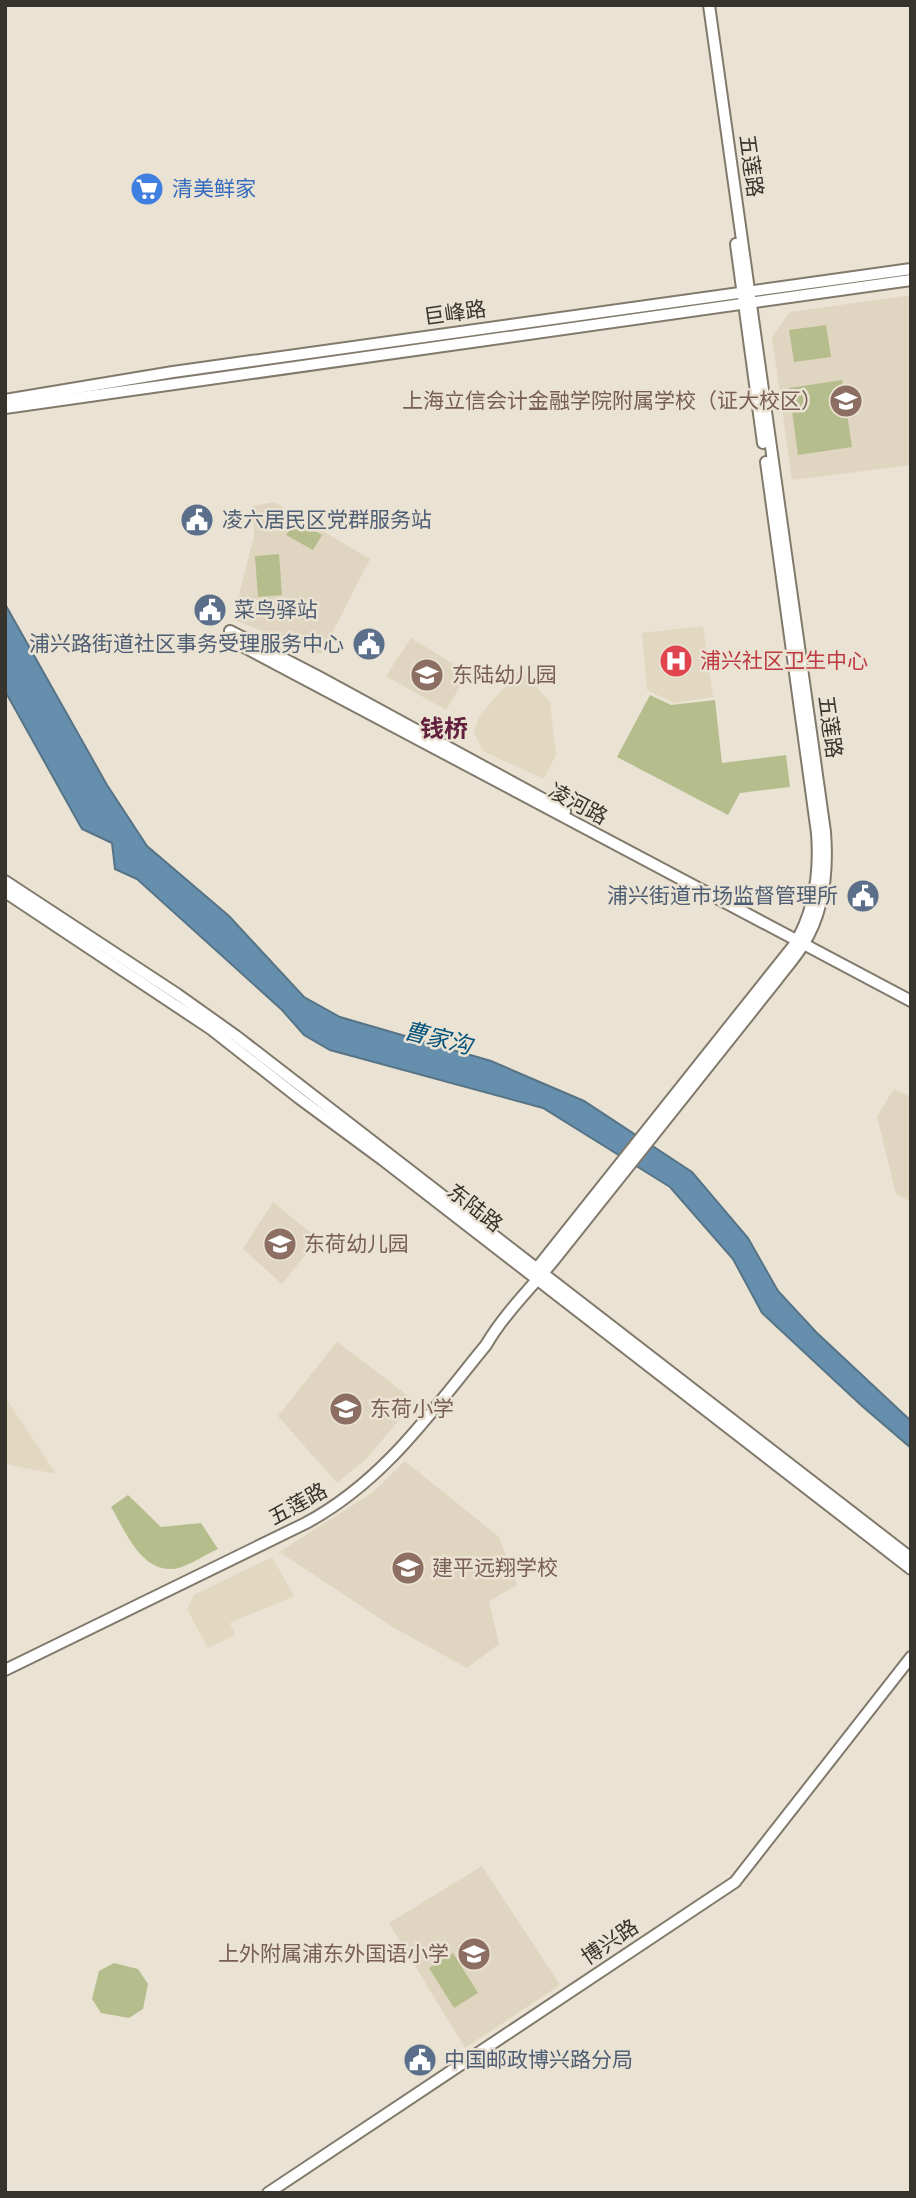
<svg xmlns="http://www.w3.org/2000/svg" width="916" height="2198" viewBox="0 0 916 2198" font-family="'Libre Baskerville','Noto Sans SC',serif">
	<rect width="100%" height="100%" fill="#eae2d2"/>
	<g fill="#e2d7c1">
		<path d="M703 626 713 697 674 703 647 690 642 633Z"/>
		<path d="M521 669 550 702 556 755 544 779 483 751 474 733 479 716Z"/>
		<path d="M5 1397 56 1474 5 1464Z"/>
		<path d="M272 1557 294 1596 230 1623 235 1635 208 1648 187 1609 194 1595Z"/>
	</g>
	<g fill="#dfd5c0">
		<path d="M911 295V465L792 480 772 337 790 312Z"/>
		<path d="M274 502 370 559 321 654 237 621V603L254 536 253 506Z"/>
		<path d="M411 638 468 673 446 710 386 676Z"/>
		<path d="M894 1089 911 1097V1202L896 1194 877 1116Z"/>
		<path d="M273 1202 318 1239 282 1284 243 1249Z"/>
		<path d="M337 1342 415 1401 366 1459 337 1483 278 1416Z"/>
		<path d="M405 1461 499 1537 517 1585 489 1601 499 1644 467 1668 393 1627 279 1552 372 1493Z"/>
		<path d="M482 1866 560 1985 465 2048 389 1923Z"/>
	</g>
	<g fill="#b6bd8d">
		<path d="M826 325 831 357 794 362 789 330Z"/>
		<path d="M842 380 852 447 798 455 789 388Z"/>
		<path d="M295 520 322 535 313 550 286 535Z"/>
		<path d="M279 554 282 595 258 597 255 556Z"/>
		<path d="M650 695 671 705 715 700 722 763 786 755 790 787 740 793 728 815 617 757Z"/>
		<path d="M128 1495 161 1527 201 1523 218 1549C206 1554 184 1569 173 1569 140 1571 125 1530 111 1507Z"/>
		<path d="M453 1953 478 1993 454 2008 429 1968Z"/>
		<path d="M114 1963 138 1969 148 1984 143 2009 129 2018 101 2013 92 1999 99 1971Z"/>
	</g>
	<path fill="#658fad" stroke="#577487" stroke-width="2" d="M5 604 107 785 147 846 229 916 304 997 340 1017 491 1061 584 1101 692 1172 748 1238 778 1291 816 1332 911 1421V1448L862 1406 762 1313 733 1259 670 1187 543 1108 330 1050 304 1035 282 1010 137 879 115 869 112 843 82 829 5 691Z"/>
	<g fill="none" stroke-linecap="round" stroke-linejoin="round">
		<defs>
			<g id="secondary">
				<path d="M736 244 763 443"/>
				<path d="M5 400 173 372 911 269"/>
				<path d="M5 408 911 280"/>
				<path d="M230 631 319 677 565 811"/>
				<path d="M229 639 911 1001"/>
				<path d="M5 881 177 994 236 1036 911 1558"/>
				<path d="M5 892 211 1029 299 1098 383 1160 911 1569"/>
				<path d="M536 1279 537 1268 794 945C815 911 820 872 817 833L766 462"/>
				<path d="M5 1670 306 1523C384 1481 431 1412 486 1345 504 1314 531 1288 554 1260L776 981C785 969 795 958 803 945 824 912 828 871 825 832L709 5"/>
				<path d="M268 2193 735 1882 911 1657"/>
			</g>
		</defs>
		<use href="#secondary" stroke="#817a6c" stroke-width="14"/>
		<use href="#secondary" stroke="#fff" stroke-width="10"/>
	</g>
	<defs>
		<symbol id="supermarket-disc" viewBox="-11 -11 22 22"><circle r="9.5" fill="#3f7fe0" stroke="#eae2d2"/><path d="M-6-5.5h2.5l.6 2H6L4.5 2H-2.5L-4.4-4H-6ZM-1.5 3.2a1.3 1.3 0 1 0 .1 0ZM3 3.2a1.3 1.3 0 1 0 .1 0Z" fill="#fff"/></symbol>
		<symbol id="school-disc" viewBox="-11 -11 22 22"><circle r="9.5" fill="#8d6e63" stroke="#eae2d2"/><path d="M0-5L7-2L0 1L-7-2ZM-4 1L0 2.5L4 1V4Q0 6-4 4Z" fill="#fff"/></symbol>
		<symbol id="civic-disc" viewBox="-11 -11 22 22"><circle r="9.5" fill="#5c6f8a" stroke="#eae2d2"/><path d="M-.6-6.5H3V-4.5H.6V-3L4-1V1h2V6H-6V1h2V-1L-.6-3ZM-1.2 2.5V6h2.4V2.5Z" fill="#fff"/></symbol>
		<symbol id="hospital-disc" viewBox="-11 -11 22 22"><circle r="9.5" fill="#e0444e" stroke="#eae2d2"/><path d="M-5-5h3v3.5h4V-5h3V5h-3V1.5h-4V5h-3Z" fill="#fff"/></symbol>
	</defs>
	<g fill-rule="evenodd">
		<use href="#supermarket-disc" x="128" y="170" width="38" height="38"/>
		<use href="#school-disc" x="827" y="382" width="38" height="38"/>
		<use href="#civic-disc" x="178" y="501" width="38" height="38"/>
		<use href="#civic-disc" x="191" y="591" width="38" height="38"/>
		<use href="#civic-disc" x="350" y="625" width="38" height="38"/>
		<use href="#hospital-disc" x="657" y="642" width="38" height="38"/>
		<use href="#school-disc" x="408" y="656" width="38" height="38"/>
		<use href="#civic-disc" x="844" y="877" width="38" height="38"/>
		<use href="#school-disc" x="261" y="1225" width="38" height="38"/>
		<use href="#school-disc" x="327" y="1390" width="38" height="38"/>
		<use href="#school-disc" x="389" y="1549" width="38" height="38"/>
		<use href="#school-disc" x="455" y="1935" width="38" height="38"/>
		<use href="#civic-disc" x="401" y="2041" width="38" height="38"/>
	</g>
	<g text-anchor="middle" stroke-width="5" stroke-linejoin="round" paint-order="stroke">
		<g font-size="21" fill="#37342e" stroke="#eae2d2">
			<text transform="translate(751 166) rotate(82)" y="7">五莲路</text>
			<text transform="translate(455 313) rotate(-8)" y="7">巨峰路</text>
			<text transform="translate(830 727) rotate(82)" y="7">五莲路</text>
			<text transform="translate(578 804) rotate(28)" y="7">凌河路</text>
			<text transform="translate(475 1208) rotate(38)" y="7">东陆路</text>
			<text transform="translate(298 1504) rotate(-29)" y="7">五莲路</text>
			<text transform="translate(610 1942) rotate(-34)" y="7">博兴路</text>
		</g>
		<g font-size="21" fill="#366cbe" stroke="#eae2d2" text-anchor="start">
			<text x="172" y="196">清美鲜家</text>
		</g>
		<g font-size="21" fill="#785e54" stroke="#eae2d2" text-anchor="start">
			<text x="822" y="408" text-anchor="end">上海立信会计金融学院附属学校（证大校区）</text>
			<text x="452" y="682">东陆幼儿园</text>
			<text x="304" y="1251">东荷幼儿园</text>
			<text x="370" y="1416">东荷小学</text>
			<text x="432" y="1575">建平远翔学校</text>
			<text x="449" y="1961" text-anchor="end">上外附属浦东外国语小学</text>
		</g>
		<g font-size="21" fill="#4e5e75" stroke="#eae2d2" text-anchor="start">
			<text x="222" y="527">凌六居民区党群服务站</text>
			<text x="234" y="617">菜鸟驿站</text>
			<text x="344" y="651" text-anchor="end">浦兴路街道社区事务受理服务中心</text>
			<text x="838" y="903" text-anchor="end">浦兴街道市场监督管理所</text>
			<text x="444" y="2067">中国邮政博兴路分局</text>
		</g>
		<g font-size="21" fill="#be3a42" stroke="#eae2d2" text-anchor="start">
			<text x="700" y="668">浦兴社区卫生中心</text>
		</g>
		<g font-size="23" font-style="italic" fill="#04537c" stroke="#eae2d2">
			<text transform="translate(438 1038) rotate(14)" y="8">曹家沟</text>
		</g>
		<g font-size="24" font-weight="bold" fill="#62203e" stroke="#eae2d2">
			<text x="444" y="737">钱桥</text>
		</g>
	</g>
	<rect width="916" height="2198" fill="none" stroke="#37342e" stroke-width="14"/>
</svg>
